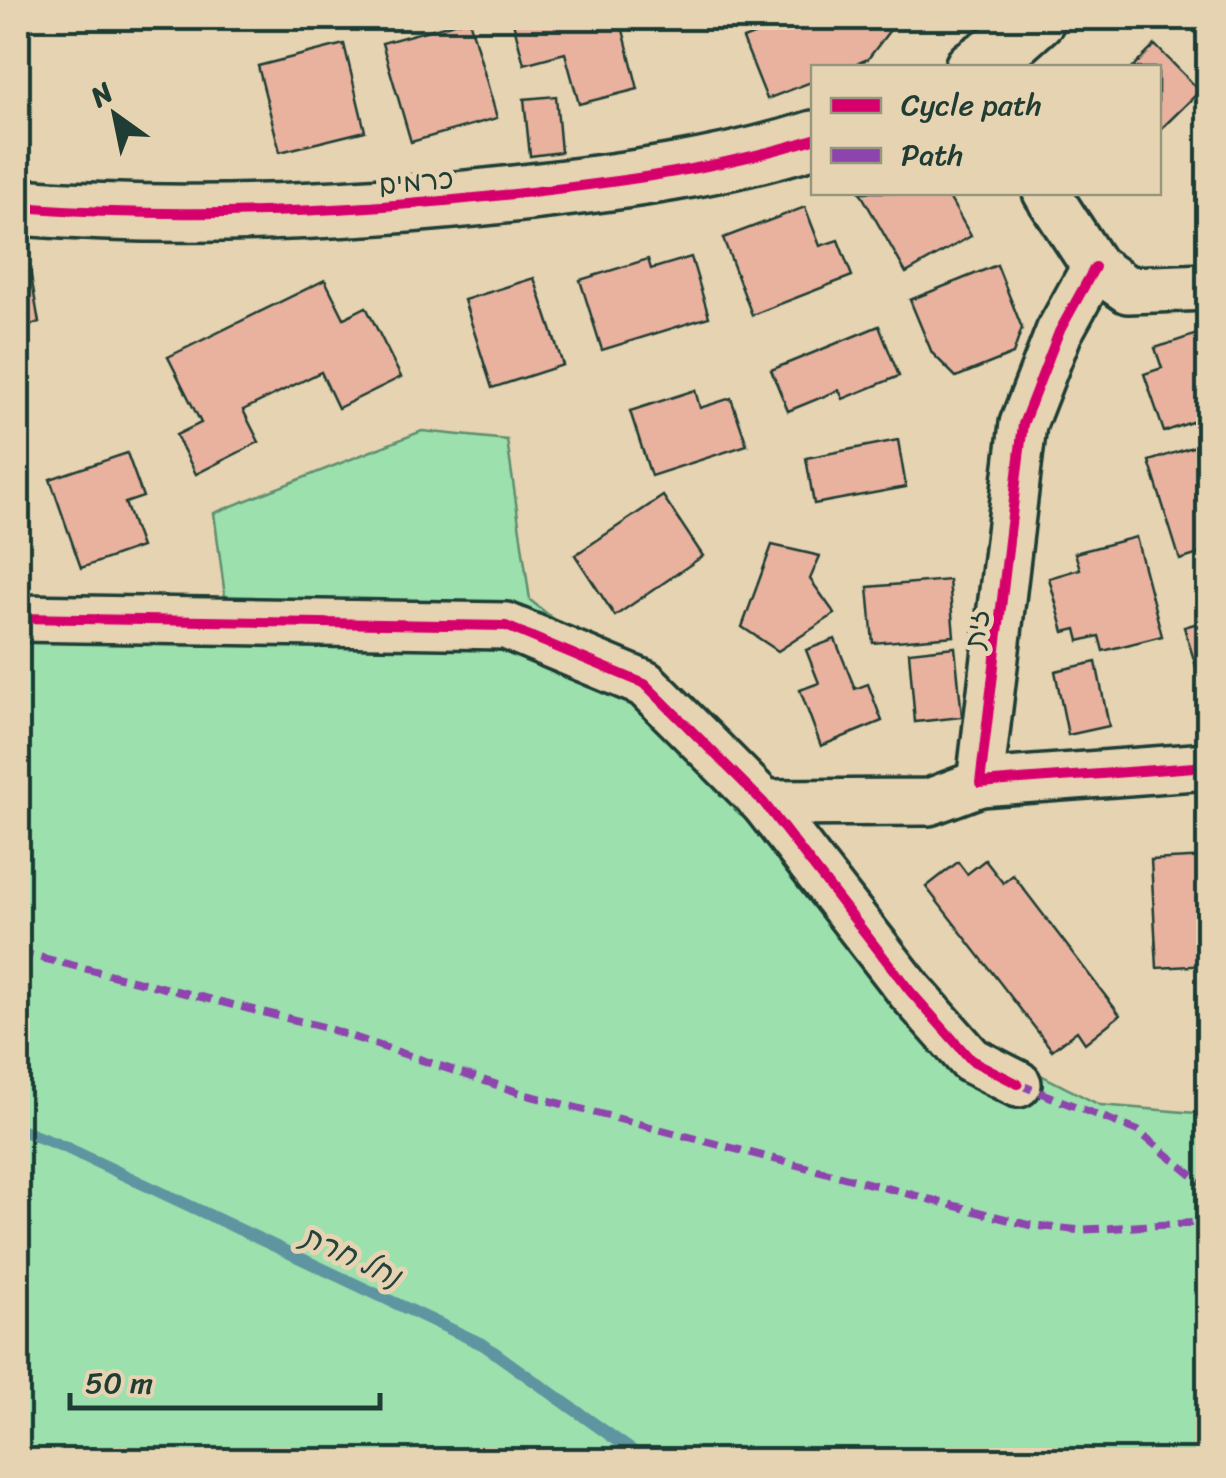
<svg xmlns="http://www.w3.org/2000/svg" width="1226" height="1478" viewBox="0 0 1226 1478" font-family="Sriracha,'Playpen Sans Hebrew',sans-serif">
	<rect width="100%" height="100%" fill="#e6d3b1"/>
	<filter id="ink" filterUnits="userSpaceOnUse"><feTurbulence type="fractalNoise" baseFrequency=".01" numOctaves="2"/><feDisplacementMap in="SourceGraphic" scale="20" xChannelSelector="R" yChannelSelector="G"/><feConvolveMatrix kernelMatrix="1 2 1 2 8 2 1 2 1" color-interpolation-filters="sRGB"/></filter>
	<g filter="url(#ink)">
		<path fill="#9ce0ad" stroke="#5e8e70" stroke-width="2.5" d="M422 431 507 440 530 600 596 653 952 1030 1100 1105 1208 1114V1460H18V611H227L214 513Z"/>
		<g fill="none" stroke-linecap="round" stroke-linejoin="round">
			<path stroke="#5f95a1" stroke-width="12" d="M18 1129 67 1148 484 1345 645 1460"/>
		</g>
		<g fill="#e9b29e" stroke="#1f3d34" stroke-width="2.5">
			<path d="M512 18H620L638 89 579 104 565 53 524 64Z"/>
			<path d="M798 18H899L868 59 847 68H814V81L767 99 743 39Z"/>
			<path d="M1183 18H1208V32L1200 39Z"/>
			<path d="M469 19 497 118 411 142 382 43Z"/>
			<path d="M344 44 365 131 280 152 258 66Z"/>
			<path d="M1155 45 1200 91 1158 132V68H1132Z"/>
			<path d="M556 96 561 152 530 156 524 99Z"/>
			<path d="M860 192H946L971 236 906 273Z"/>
			<path d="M805 207 820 246 838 240 852 276 752 315 723 238Z"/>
			<path d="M691 257 709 317 602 350 580 280 648 259 651 269Z"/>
			<path d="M28 258 39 323 18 327V260Z"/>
			<path d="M997 265 1022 328 1013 354 956 377 932 353 910 300Z"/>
			<path d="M534 278 563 365 492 388 464 300Z"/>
			<path d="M325 280 344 318 366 307 401 377 338 408 321 372 243 410 259 442 196 474 176 435 201 423 168 357Z"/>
			<path d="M879 326 899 376 843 399 839 390 788 411 771 370Z"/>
			<path d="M1200 333 1204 346 1208 344V416L1164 432 1144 374 1162 368 1155 348Z"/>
			<path d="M695 390 700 408 731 398 747 445 651 476 630 411Z"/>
			<path d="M898 440 906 487 814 504 806 458Z"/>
			<path d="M1208 442V551L1180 560 1149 461Z"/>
			<path d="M127 453 143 497 125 503 141 547 81 568 50 479Z"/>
			<path d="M663 496 703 556 615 616 575 555Z"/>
			<path d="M1136 537 1162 636 1103 651 1099 636 1079 641 1076 629 1064 632 1049 578 1080 569 1075 553Z"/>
			<path d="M772 545 820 556 810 579 835 614 778 651 742 627Z"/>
			<path d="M949 580 954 636 873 643 868 587Z"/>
			<path d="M1208 620V698L1206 699 1184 627Z"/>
			<path d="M835 639 855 689 868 684 882 721 821 746 800 690 819 683 806 650Z"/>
			<path d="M955 647 962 717 915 722 909 652Z"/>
			<path d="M1096 662 1109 726 1068 735 1055 671Z"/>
			<path d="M1208 857V965L1157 968 1151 860Z"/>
			<path d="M985 860 1003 883 1013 875 1120 1015 1085 1043 1077 1031 1052 1050 926 887 958 862 967 874Z"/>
		</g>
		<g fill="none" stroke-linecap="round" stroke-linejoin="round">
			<defs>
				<g id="minor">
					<path d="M1046 192 1095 267 1128 290 1208 287"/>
					<path d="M1095 267 1059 332 1023 424 980 783 1208 766"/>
					<path d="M18 618 506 626 645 684 764 803 910 991 971 1060 1018 1084"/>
					<path d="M764 803 929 802 980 783"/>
				</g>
				<g id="tertiary">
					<path d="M973 68 1008 44 1037 18"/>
					<path d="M18 207C189 220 360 212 531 192 626 181 722 168 814 139"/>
				</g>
			</defs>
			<use href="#minor" stroke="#1f3d34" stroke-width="52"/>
			<use href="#tertiary" stroke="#1f3d34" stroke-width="62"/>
			<use href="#minor" stroke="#e6d3b1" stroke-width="45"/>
			<use href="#tertiary" stroke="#e6d3b1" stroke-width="55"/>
			<g stroke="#8e44ad" stroke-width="8" stroke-dasharray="15 8" stroke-linecap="butt">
				<path d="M18 952 323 1027 527 1095 1029 1225 1078 1230 1208 1222"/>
				<path d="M1018 1084 1138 1131 1208 1188"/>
			</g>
			<defs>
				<g id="cycleway">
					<path d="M18 207C189 220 360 212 531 192 626 181 722 168 814 139"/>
					<path d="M1095 267 1059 332 1023 424 980 783 1208 766"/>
					<path d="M18 618 506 626 645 684 764 803 910 991 971 1060 1018 1084"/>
				</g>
			</defs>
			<use href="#cycleway" stroke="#e6d3b1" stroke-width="16"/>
			<use href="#cycleway" stroke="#d6006c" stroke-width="10"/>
		</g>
	</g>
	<g text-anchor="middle" stroke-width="10" stroke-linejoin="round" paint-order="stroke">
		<g font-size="28" fill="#1f3d34" stroke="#e6d3b1">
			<text transform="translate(416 181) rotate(-5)" y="10">כרמים</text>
			<text transform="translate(976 629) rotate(-83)" y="10">זית</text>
		</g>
		<g font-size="30" font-style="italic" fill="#24443d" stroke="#e6d3b1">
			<text transform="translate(351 1256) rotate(25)" y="10">נחל חרת</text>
		</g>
	</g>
	<rect width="1226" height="1478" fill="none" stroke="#e6d3b1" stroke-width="60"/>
	<rect x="30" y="30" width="1166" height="1418" fill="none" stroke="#1f3d34" stroke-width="4" filter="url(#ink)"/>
	<rect x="811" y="65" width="350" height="130" fill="#e6d3b1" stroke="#96977f" stroke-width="2.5"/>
	<rect x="831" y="98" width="50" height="15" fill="#d6006c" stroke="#96977f" stroke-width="2.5"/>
	<text x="901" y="115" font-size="30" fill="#1f3d34">Cycle path</text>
	<rect x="831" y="148" width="50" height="15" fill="#8e44ad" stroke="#96977f" stroke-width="2.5"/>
	<text x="901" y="165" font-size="30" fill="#1f3d34">Path</text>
	<g transform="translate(115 115) rotate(327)" stroke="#e6d3b1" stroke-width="8" paint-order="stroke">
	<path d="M0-8L18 38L0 25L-18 38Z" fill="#1f3d34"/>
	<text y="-15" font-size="28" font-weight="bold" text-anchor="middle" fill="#1f3d34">N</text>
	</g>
	<path d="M70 1393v15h310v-15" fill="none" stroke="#1f3d34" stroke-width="5"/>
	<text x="85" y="1393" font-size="30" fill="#1f3d34" stroke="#e6d3b1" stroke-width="8" paint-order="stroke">50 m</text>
</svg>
